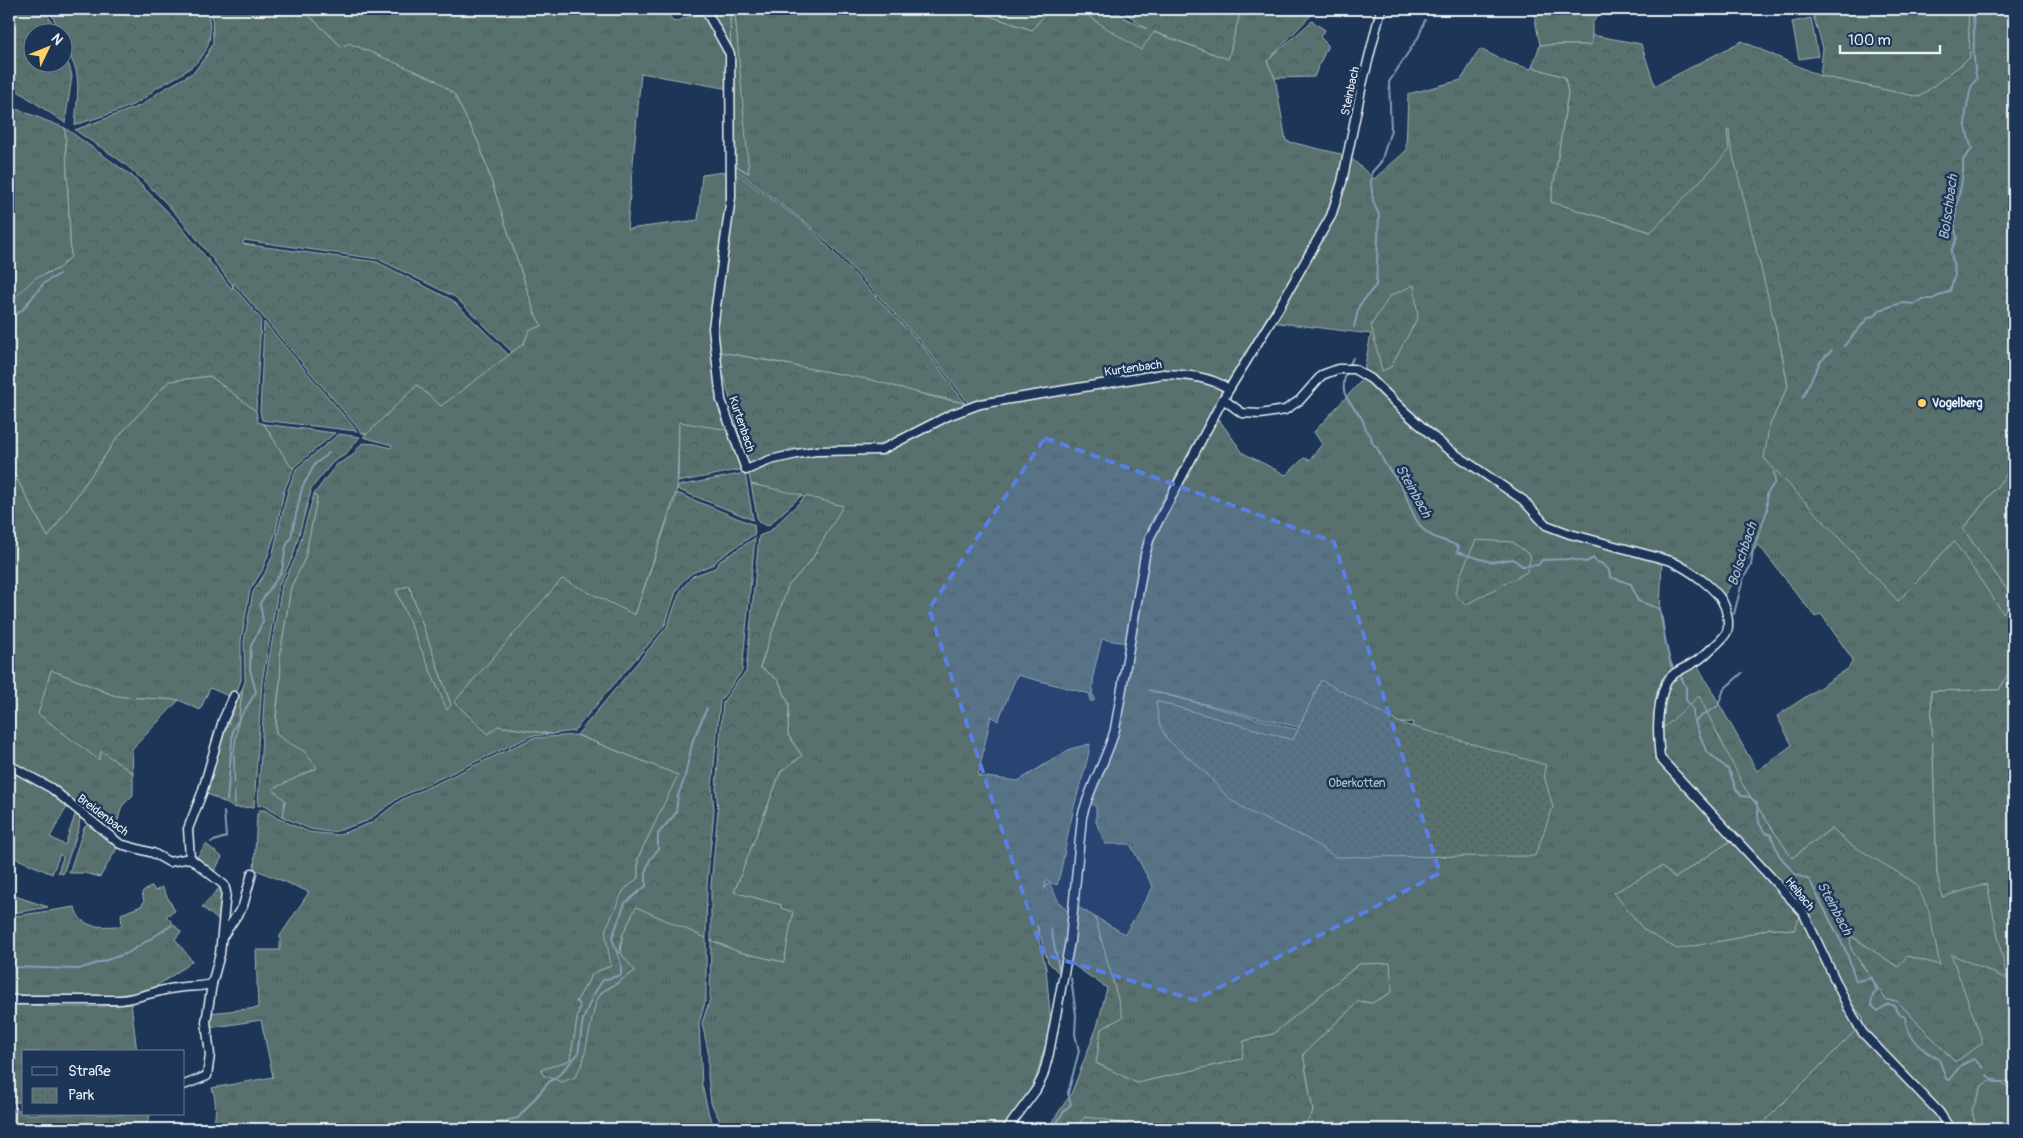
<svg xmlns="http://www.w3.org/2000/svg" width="2023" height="1138" viewBox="0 0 2023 1138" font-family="Pangolin,sans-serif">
	<defs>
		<pattern id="grass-tufts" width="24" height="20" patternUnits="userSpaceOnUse" patternTransform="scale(1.25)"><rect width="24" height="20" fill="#58716e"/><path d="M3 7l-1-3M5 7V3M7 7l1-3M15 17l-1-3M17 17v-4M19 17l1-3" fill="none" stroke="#4e5a5a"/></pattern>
		<pattern id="forest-crowns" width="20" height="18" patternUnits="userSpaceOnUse" patternTransform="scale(1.25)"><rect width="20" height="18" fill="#58716e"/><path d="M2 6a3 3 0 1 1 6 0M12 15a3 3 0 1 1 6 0" fill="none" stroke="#4e5a5a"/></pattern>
		<pattern id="park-dots" width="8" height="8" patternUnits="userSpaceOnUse" patternTransform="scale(1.25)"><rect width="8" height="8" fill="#58716e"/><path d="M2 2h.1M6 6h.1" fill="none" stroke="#4e5a5a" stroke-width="1.8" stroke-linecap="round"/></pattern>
	</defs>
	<rect width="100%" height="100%" fill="#1d3557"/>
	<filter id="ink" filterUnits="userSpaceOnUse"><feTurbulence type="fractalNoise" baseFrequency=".02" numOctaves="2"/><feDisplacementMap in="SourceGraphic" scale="10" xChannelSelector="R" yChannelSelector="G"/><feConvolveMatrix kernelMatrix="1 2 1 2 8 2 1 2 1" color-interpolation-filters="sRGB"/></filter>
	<g filter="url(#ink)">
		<g fill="url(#grass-tufts)" stroke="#a0b1b3" fill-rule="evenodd">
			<path d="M302 9H665L674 22 701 13 700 9H703L728 57 729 89 641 73 627 229 698 220 702 175 731 171 709 329 717 391 728 430 679 423 677 489 635 615 498 726 552 734 531 736 400 797 367 821 337 831 330 832 310 829 283 817 285 800 271 789 317 768 276 734C275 707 283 681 280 655L291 587 305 558 317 498 314 494 336 465 352 456 362 443 376 444 391 448 392 445 363 437 417 385 441 405 524 343 529 330 541 325 535 314 479 144 454 94 342 47ZM409 586 451 705 447 709 396 590Z"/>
			<path d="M708 9H974L978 12 1032 30 1049 9H1081L1095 20 1141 49 1153 32 1228 59 1241 9H1317L1267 61 1275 78 1286 141 1349 156 1374 179 1406 151 1408 94 1461 80 1480 49 1507 62 1531 69 1532 67 1565 77 1568 93 1551 202 1651 232 1729 129 1781 349 1788 386 1769 427 1898 601 1954 541 2013 598 1963 529 2014 465V664L1999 690 1931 691 1937 873 1942 896 1987 883 2008 980 1952 955 1984 1043 1955 1062 1897 1001 1886 1000 1851 949 1849 935 1898 966 1847 842 1832 828 1792 858 1744 787 1732 840 1675 878 1733 939 1770 928 1794 930 1802 911 1842 993 1864 1018 1854 1032 1757 1129H1303L1313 1112 1303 1054 1359 1001 1372 1003 1359 964 1273 1034 1244 1041 1243 1059 1137 1083 1096 1063 1101 1029 1122 1017 1095 917 1125 934 1153 887 1130 844H1105L1096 822V807L1088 801 1113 742 1149 546 1192 457 1180 468 1151 522 1145 537 1126 643 1102 639 1094 671 1092 695 1094 696V701H1090V694L1017 675 998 721 991 716 978 776 1018 781 1070 749 1090 744C1087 769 1077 791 1072 816 1066 839 1064 862 1057 885L1046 881 1044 889 1049 882 1059 902 1070 913 1061 975 1048 962 1037 925 1039 941 1046 968 1051 1025 1035 1081 1020 1107 1001 1129H724L711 1103 708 1076V1051L702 1023 710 999 711 940 739 952 784 962 781 905 734 892 781 771 802 756 788 735 789 704 778 680 760 667 788 586 812 559 841 506 751 484 748 472 771 463 795 457 877 454 960 413 980 405 1040 394 969 404 923 344 836 251 809 225 734 169V165L748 173 735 15 730 17 732 54ZM1304 264 1271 322 1371 334 1362 380 1314 432 1322 444 1310 460 1304 458 1286 475 1243 453 1215 414 1254 340 1294 272ZM1758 544 1815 617 1821 614 1853 660 1849 668 1777 716 1792 745 1757 771 1695 661 1672 673 1660 614 1662 559 1683 568 1721 600ZM1148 690 1314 731 1413 722 1405 758Z"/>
			<path d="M1533 9H1602L1592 24V45H1540Z"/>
			<path d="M1794 9H1968L1970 58 1919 97 1820 76 1823 48 1812 12 1796 16Z"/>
			<path d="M9 106 65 128 71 257 58 269 46 273 9 303Z"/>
			<path d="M736 173 808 226 835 254 921 344 965 403 776 362 720 352 718 333 721 288Z"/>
			<path d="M210 376 256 411 258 422 264 424 291 466 294 467 284 491 276 531 268 555 262 571 250 590 241 641V680L225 723 233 698 210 688 200 710 179 700 123 697 113 695 51 670 99 760 101 750 133 773V795L122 806 113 837 52 784 9 763V464L48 537 117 438 169 381Z"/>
			<path d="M243 687 234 752 235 808 204 792 221 742Z"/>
			<path d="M576 735 679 775 638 858V878L623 891 610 959 611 966 593 973 576 1002 580 1003 570 1060 542 1070 562 1082 592 1016 596 1001 602 992 620 982 622 936 636 906 706 938V999L699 1023 702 1085 709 1115 716 1129H213C216 1115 217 1102 212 1088L273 1077 261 1020 209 1028V1013L258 1008 256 950H280V936L309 892 254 869 257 814 259 810H265L277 818 309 832 338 835 371 823 401 800 533 738Z"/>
			<path d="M9 770 17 775 38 782 68 805 50 837 65 845 76 812 80 815 79 828 63 874 58 872 63 857 60 854 52 874 13 857 14 853 9 850Z"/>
			<path d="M87 825H91L119 845 100 877 85 873H69L84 828Z"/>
			<path d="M206 844 222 857 214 872 197 857Z"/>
			<path d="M152 886 155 891 162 887 175 911 166 916 181 932 175 939 192 961 188 965C176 973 163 982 150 990 126 1005 38 998 9 993V917L75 907C80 931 103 926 122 926L121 914 141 906 144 902 142 892Z"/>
			<path d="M221 886 223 889 222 923 202 907Z"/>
			<path d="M9 894 48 907 9 914Z"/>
			<path d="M9 1002C49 1008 91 1009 131 1003L137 1052H24V1102H9Z"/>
			<path d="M1995 1079 2014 1091V1129H1976L1972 1110 1982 1085Z"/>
			<path d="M9 1110H24V1114H149L150 1116 145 1129H9Z"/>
			<path d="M1085 1117 1103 1119 1141 1129H1073Z"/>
		</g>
		<g fill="url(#forest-crowns)" stroke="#a0b1b3">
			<path d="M9 9H43L52 22 56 32H32V62H62L63 57 69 65 72 76 65 123 9 85Z"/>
			<path d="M49 9H207C219 55 194 68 158 87 152 91 147 97 140 101 126 110 92 119 75 125 76 108 80 87 76 70 72 57 62 46 62 32H60Z"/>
			<path d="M212 9H302L342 47 349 43 436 80 454 94 479 144 535 314 542 326 529 330 524 343 512 352 455 297 378 259 244 240 243 244 377 262 452 300 509 355 441 406 417 385 367 434 362 433 234 283 233 286 261 319 256 411 210 376 169 381 117 438 48 537 9 464V303L35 278 58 269 71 257 65 128 132 176 173 217 232 289 233 286C201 243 167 199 126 165 110 152 91 142 75 130L142 105 159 92 194 72 207 55 213 42Z"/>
			<path d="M974 9H1049L1032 30 978 12Z"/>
			<path d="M1081 9H1113L1125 18 1147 29 1120 9H1241L1228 59 1154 32 1141 50 1094 20Z"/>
			<path d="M1968 9H2014V465L1963 529 2013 598 2003 613 1954 541 1898 601 1764 458 1769 427 1788 386 1781 349 1730 143 1729 129 1727 131 1729 151 1651 232 1551 202 1568 93 1565 77 1532 67 1540 45H1591L1592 35 1641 44 1655 86 1742 41 1820 76 1919 97 1970 58Z"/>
			<path d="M735 14 749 173 734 165 730 17Z"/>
			<path d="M1312 21 1325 30 1320 37 1328 45 1314 77 1275 78 1267 61Z"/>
			<path d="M1414 285 1418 317 1391 367 1382 371 1371 325 1390 296Z"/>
			<path d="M264 322 357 431 262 420 260 412Z"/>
			<path d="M720 352 872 380 937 398 965 403 961 408 881 446 852 450 812 448 791 449 769 457 748 468 722 369Z"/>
			<path d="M679 422 735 431 744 469 678 482Z"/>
			<path d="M264 424 335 433 294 467H291Z"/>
			<path d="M339 434 360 437 345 455 333 462 310 490 311 491 293 556 279 585 262 682 254 807 235 808 234 752 243 687 245 681 244 642 253 592 265 573 272 557 288 490 296 469Z"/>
			<path d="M745 473 753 520 677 489 678 486Z"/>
			<path d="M751 484 802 495 768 526 758 522Z"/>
			<path d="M677 493 754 525 755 534 718 559 714 564 692 573 682 582 676 592 665 625 574 731 552 734 498 726 488 734 454 702 562 579 635 615Z"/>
			<path d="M314 494 317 498 305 558 291 587 280 655C283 681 274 707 276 734L283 739 305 752 317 768 272 789 285 800 283 817 265 805 258 806 265 682 282 585 296 557Z"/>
			<path d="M806 496 843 506 812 559 788 586 760 667 778 680 789 704 788 735 802 756 781 771 734 892 781 905V908L793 912 784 962 739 952 711 940V885L718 810 716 788 723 702 736 683 746 672 759 536 769 532Z"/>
			<path d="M755 538 742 671 720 701 712 787 714 811 707 884 706 938 636 907 622 936 620 952 635 971 602 992 596 1001 583 1062 575 1077 562 1082 543 1075 541 1070 570 1060 580 1004 576 1002 593 973 611 966 605 931 623 891 638 878V858L678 775 577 735 667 627 679 594 684 586 693 576 715 568 720 561Z"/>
			<path d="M1476 540 1513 542 1531 556 1527 572 1465 605 1455 594 1461 573Z"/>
			<path d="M409 586 451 705 447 710 396 590Z"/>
			<path d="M2014 664V1091L1995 1079 1982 1085 1972 1110 1976 1129H1757L1854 1032 1864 1018 1842 993 1802 912 1794 930 1770 928 1733 939 1677 949 1644 930 1614 893 1662 866 1675 878 1732 840 1662 757 1659 732 1699 696 1744 787 1792 858 1832 828 1847 842 1915 883 1928 908 1940 965 1907 956 1898 967 1850 935 1851 949 1886 1000 1897 1001 1955 1062 1983 1043 1951 954 2007 979 1987 884 1942 897 1937 873 1931 691 1999 690Z"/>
			<path d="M51 670 113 695 123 697 179 700 132 749 133 773 101 751 99 760 38 714Z"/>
			<path d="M1076 906 1095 917 1123 1017 1101 1029 1096 1063 1137 1083 1242 1059 1244 1041 1273 1034 1359 964 1390 963 1392 992 1372 1003 1359 1001 1303 1054 1313 1112 1303 1129H1141L1103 1119 1085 1117 1073 1129H1047L1071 1094 1097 1027 1107 988 1069 962Z"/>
		</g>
		<path fill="url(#park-dots)" stroke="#a0b1b3" d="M1321 680 1400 723 1546 765 1544 771 1545 779 1553 807 1535 856 1336 857 1304 837 1248 811 1228 798 1208 775 1167 739 1159 723 1156 701 1293 740Z"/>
		<path fill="#58716e" stroke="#a0b1b3" d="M1811 18 1818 56 1799 59 1792 22Z"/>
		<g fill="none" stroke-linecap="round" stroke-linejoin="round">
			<g stroke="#849fb5" stroke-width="2">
				<path d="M1429 13 1431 9"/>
				<path d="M9 319 22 310 44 283 59 274"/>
				<path d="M1354 327 1359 306 1376 285 1379 215 1373 201 1371 183 1372 172 1381 162 1391 130 1389 82 1419 36 1425 20"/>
				<path d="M1844 346 1869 317 1875 316 1879 310 1902 303 1914 304 1923 299H1932L1950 291 1955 274 1951 251 1957 238C1949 211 1966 187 1963 160L1972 149C1965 128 1963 119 1969 97 1970 90 1971 84 1977 79 1970 56 1977 32 1972 9"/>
				<path d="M1350 364 1353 358"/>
				<path d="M1346 374C1338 397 1352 402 1362 419 1366 426 1364 431 1371 436L1372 443C1379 448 1380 454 1384 462 1389 471 1396 478 1402 487 1409 500 1411 516 1422 528 1434 541 1446 539 1459 547L1457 552 1491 562 1513 559 1522 566 1538 565 1542 560 1570 559 1586 562 1594 558 1596 562 1601 563 1609 570 1610 577 1631 584 1638 601 1660 609C1665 630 1664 648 1673 668"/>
				<path d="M1802 398 1820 362 1832 350"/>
				<path d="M1734 614 1743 579 1751 565 1753 550 1767 511V494L1775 482 1774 472"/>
				<path d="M1681 677 1686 687V700L1693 709V717L1706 751 1729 770 1736 789 1742 796 1750 797 1757 803 1759 823 1765 833 1771 835 1779 855 1795 874 1809 880 1812 885 1846 951 1856 981 1872 978 1877 991 1873 995 1871 1005 1878 1011 1888 1004 1895 1006 1896 1011 1905 1017C1906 1036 1923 1052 1939 1059L1946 1079 1949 1080 1961 1065 1974 1059 1983 1068"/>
				<path d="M1695 721 1704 714 1718 706 1724 689 1742 673"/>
				<path d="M227 801 233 729 256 692 250 669 251 646 263 621 260 603 282 571 286 546 291 537 302 488 315 464 329 453"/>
				<path d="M211 842 226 837 224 812"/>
				<path d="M1051 929 1059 969"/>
				<path d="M9 967 79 969 128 953 172 925"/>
				<path d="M1987 1075 1994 1082H2010L2014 1087"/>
				<path d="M372 1129 386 1125 495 1123 518 1118 549 1082 560 1074 578 1054 583 1020 593 995 603 980 621 975V964L612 938 625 903 646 886V870L650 860 658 849V834L676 813 678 795 684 780 693 740 707 708"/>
				<path d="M1053 1129 1064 1111 1071 1104 1068 1093 1079 1051 1075 1034 1076 1015 1071 978"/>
			</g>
			<defs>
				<g id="minor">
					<path d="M705 9 730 54 731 197 713 328 721 400 746 470 770 460 797 454 816 451 881 450 950 415 980 404 1163 374C1186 375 1209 376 1229 389"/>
					<path d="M1223 399 1242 413 1260 414 1285 410 1300 400 1322 375 1338 369H1354L1371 379 1404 411 1445 447 1523 500 1546 525 1570 534 1671 561C1688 569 1719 589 1725 607 1732 630 1728 635 1711 649 1706 654 1700 660 1693 663 1684 669 1672 672 1666 683 1656 706 1657 734 1660 758L1803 912 1848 1007 1862 1032 1939 1112 1950 1129"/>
					<path d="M9 765 51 788 120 844 153 853 169 862 190 858"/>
					<path d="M223 936 243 906 252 873"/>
					<path d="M9 1000H121C140 998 157 990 176 988 188 986 200 987 212 984"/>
					<path d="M184 1085 207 1076 210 1055 206 1022 212 984 220 954 226 892 224 885 190 858 188 829 202 793 223 720 234 696"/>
					<path d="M1007 1129 1036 1090 1043 1076 1049 1053 1070 941 1082 817C1089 787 1107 760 1115 729L1145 555 1150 537 1223 399 1277 311 1331 216 1342 182 1362 85 1381 9"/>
				</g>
			</defs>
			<use href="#minor" stroke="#e8f1f8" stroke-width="11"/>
			<use href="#minor" stroke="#1d3557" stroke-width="8"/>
		</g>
	</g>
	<path fill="#5a7fe2" fill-opacity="0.2" stroke="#5a7fe2" stroke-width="4" stroke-dasharray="10 6" stroke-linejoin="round" d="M1045 438 1334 542 1440 873 1195 1000 1043 954 929 609Z"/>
	<circle fill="#ffd166" stroke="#1d3557" stroke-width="2" cx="1922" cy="403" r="5"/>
	<g text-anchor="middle" stroke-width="5" stroke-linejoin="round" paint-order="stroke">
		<g font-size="12" fill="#e8f1f8" stroke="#1d3557">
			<text transform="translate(1350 91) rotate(-78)" y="4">Steinbach</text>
			<text transform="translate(1133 368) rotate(-8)" y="4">Kurtenbach</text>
			<text transform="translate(742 424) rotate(71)" y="4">Kurtenbach</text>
			<text transform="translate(103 815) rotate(37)" y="4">Breidenbach</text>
			<text transform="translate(1800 894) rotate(51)" y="4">Heibach</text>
		</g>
		<g font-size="12" font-weight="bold" fill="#e8f1f8" stroke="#1d3557" text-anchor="start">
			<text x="1932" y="407">Vogelberg</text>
		</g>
		<g font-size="12" fill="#b6c4c8" stroke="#1d3557">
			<text x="1357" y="787">Oberkotten</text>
		</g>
		<g font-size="14" font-style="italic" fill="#aec1d1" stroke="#1d3557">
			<text transform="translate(1948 207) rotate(-82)" y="5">Bolschbach</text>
			<text transform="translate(1414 491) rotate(61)" y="5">Steinbach</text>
			<text transform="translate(1742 554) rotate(-72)" y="5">Bolschbach</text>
			<text transform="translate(1835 908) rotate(62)" y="5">Steinbach</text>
		</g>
	</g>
	<rect width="2023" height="1138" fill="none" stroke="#1d3557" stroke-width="30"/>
	<rect x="15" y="15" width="1993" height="1108" fill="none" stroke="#e8f1f8" stroke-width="2" filter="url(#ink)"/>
	<rect x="22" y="1050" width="162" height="65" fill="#1d3557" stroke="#6e8097"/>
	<rect x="32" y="1067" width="25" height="8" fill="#1d3557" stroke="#6e8097"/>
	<text x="68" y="1076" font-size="15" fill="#e8f1f8">Straße</text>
	<rect x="32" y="1088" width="25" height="15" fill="url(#park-dots)" stroke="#6e8097"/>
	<text x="68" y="1100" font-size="15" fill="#e8f1f8">Park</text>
	<g transform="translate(48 48) rotate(47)"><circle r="24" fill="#1d3557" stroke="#6e8097"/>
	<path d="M0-4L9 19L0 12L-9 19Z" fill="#ffd166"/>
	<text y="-8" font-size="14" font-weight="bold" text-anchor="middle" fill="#e8f1f8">N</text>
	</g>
	<path d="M1840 45v8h100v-8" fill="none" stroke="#e8f1f8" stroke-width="2.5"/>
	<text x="1848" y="45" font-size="15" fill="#e8f1f8" stroke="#1d3557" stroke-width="4" paint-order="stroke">100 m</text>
</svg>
